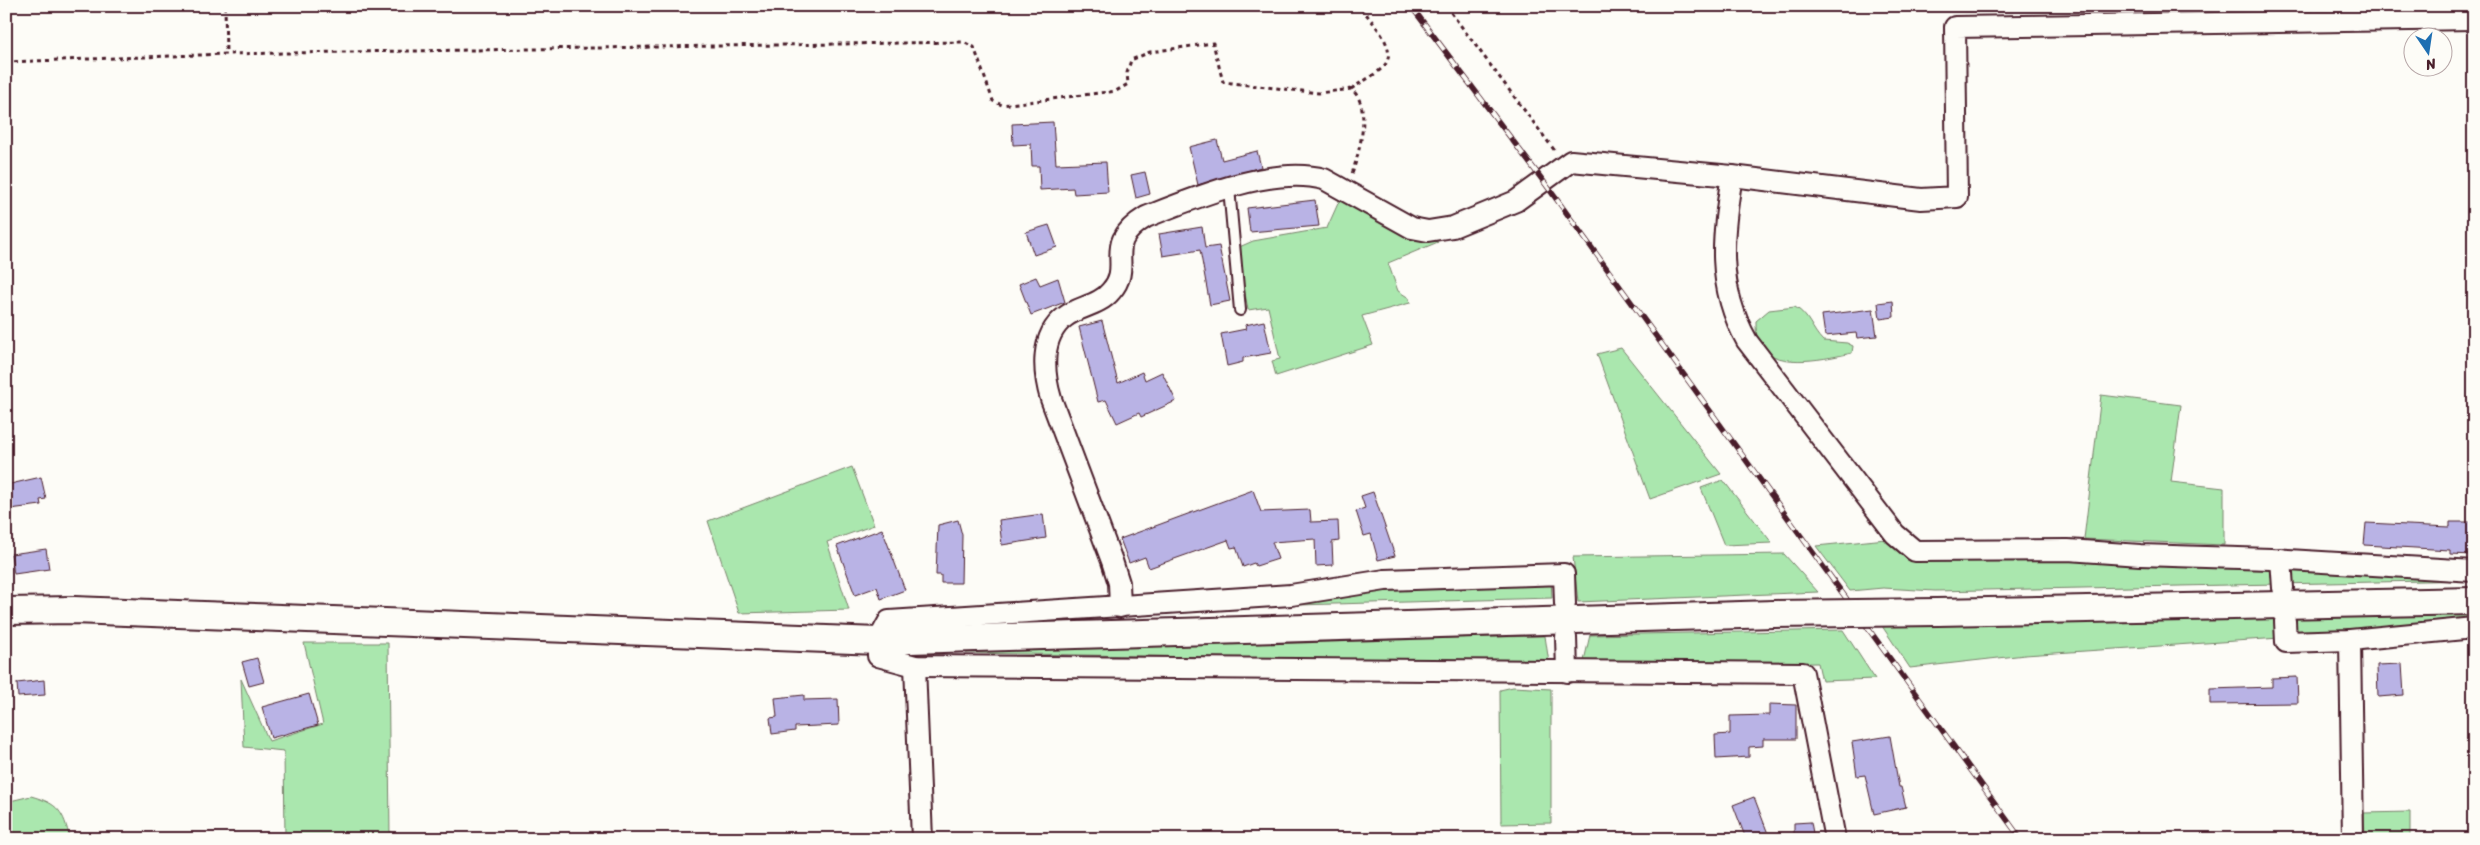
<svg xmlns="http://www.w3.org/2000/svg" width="2480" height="845" viewBox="0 0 2480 845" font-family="Sriracha,sans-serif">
	<rect width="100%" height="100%" fill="#fdfcf7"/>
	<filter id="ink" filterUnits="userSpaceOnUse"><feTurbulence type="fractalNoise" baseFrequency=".02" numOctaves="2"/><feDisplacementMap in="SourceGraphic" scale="10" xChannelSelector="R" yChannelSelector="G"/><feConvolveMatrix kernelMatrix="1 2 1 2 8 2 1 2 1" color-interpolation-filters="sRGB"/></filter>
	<g filter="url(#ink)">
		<g fill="#aae7ae" stroke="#7a836c">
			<path d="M1340 199 1414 236 1438 242 1388 263 1398 291 1409 298 1410 303 1362 316 1373 345 1276 376 1272 361 1280 359 1268 307 1248 310 1237 248 1253 241 1327 228Z"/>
			<path d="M1795 307C1810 316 1811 329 1823 341L1847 343 1853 346 1852 353C1829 358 1779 370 1761 347 1756 340 1756 329 1756 321L1769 310Z"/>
			<path d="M1621 348 1721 474 1650 499 1597 354Z"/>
			<path d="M2101 395 2181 405 2171 482 2224 488V545L2084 539Z"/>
			<path d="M852 467 874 525 827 542 849 610 739 613 708 521Z"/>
			<path d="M1723 480 1772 543 1724 545 1701 488Z"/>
			<path d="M1886 539 2060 555 2474 580 1935 591 1883 588 1850 591 1816 546Z"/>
			<path d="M1784 554 1818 592 1578 602 1573 557Z"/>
			<path d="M1551 579 1552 598 1298 605 1393 586Z"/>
			<path d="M2474 610V621L2292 637 2290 613Z"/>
			<path d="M2280 614V638L2025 655 1910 668 1882 626 2008 620Z"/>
			<path d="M1843 630 1875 679 1822 681 1818 663 1583 665 1590 635Z"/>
			<path d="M1545 636 1549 663 966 653 1023 646Z"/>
			<path d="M304 643H388L390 838H285L284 751 244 747 241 679 269 741 323 724Z"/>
			<path d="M1513 687 1551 689V823L1501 824 1500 690Z"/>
			<path d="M31 796C59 804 63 811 70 839H6V802Z"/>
			<path d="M2410 812V839H2365L2364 813Z"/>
		</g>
		<g fill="#b9b3e5" stroke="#4a1f2b">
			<path d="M1053 122 1056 164 1106 162 1108 192 1074 194 1073 188 1040 190 1039 166H1032L1031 144 1013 145 1012 124Z"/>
			<path d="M1217 140 1222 160 1257 151 1261 167 1198 185 1189 147Z"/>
			<path d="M1145 172 1150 194 1136 198 1131 175Z"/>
			<path d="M1315 200 1319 226 1250 232 1247 208Z"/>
			<path d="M1049 225 1057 247 1034 255 1026 232Z"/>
			<path d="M1202 227 1205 248 1219 246 1230 301 1210 305 1200 250 1163 256 1159 234Z"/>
			<path d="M1036 277 1040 285 1058 278 1065 302 1031 315 1019 284Z"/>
			<path d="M1893 301 1894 317 1880 319 1878 303Z"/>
			<path d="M1873 309 1877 336 1857 338 1856 333 1825 336 1822 315Z"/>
			<path d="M1102 321 1118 383 1142 372 1145 380 1162 372 1176 401 1141 417 1139 413 1117 423 1106 400 1098 402 1079 327Z"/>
			<path d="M1264 321 1271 353 1243 358V362L1227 366 1221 334 1246 329 1245 325Z"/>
			<path d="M41 477 46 499 40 500 41 505 10 509 6 485Z"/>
			<path d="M1253 490 1261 512 1310 510 1311 522 1338 521 1339 541 1332 542 1333 565 1316 566 1315 539 1272 542 1278 559 1256 566 1254 563 1243 567 1236 547 1231 548 1228 540 1149 568 1145 557 1129 563 1120 539Z"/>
			<path d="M1373 492 1395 556 1378 560 1371 534 1364 536 1356 511 1365 508 1361 496Z"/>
			<path d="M1043 514 1046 538 1002 545 999 520Z"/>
			<path d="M958 520 962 535 961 583H941V575H936L938 525Z"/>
			<path d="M2450 522H2474V555L2450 554V550L2364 545 2366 523 2450 527Z"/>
			<path d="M882 529 905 590 881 599 877 587 855 595 837 546Z"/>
			<path d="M46 549 49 569 14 574 11 554Z"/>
			<path d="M257 658 264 682 249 686 242 662Z"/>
			<path d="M2402 664 2404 695 2378 697 2377 665Z"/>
			<path d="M2297 677 2298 703 2210 704V689L2272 687V678Z"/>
			<path d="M44 680 45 695 18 697 17 683Z"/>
			<path d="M309 694 318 725 271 738 262 707Z"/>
			<path d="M804 695V700L838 699 839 725 795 727V731L772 734 770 718 777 717 775 698Z"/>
			<path d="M1769 704 1796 705V739H1763V746L1749 747V757L1716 759 1715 735 1730 734V716L1769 715Z"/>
			<path d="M1890 736 1899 787H1901L1906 807 1874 814 1865 775 1857 776 1852 742Z"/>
			<path d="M1754 797 1770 839H1746L1733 805Z"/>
			<path d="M1811 822 1814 839H1794V823Z"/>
		</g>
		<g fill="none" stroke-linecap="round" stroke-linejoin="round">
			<defs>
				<path id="service" d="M1229 188 1240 310"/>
				<g id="minor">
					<path d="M1732 176C1722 235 1716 286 1747 341L1895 534 1915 551 2068 550 2140 555 2271 559 2474 571"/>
					<path d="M2281 559 2283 588"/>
					<path d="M1565 604 1564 574 1385 580 1291 595 889 621 878 641V656L915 666 1803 673 1835 839"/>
					<path d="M1120 607 1119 583 1112 561 1051 399C1043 372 1040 336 1065 317 1079 306 1099 306 1111 291 1135 264 1100 245 1146 217 1194 198 1273 165 1324 179L1412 228 1428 231 1453 227 1516 201 1571 161 1732 176 1921 199 1957 197 1955 27 2474 19"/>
					<path d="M2285 621 2286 642 2350 640 2474 628"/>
					<path d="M1566 637 1567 672"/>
					<path d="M2350 640 2353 839"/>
					<path d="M915 666 922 839"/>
				</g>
				<g id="tertiary">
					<path d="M6 611 74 610 878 641 1774 614"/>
					<path d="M1937 612 2474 601"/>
				</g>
			</defs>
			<use href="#service" stroke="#4a1f2b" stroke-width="14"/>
			<use href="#minor" stroke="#4a1f2b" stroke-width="24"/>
			<use href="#tertiary" stroke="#4a1f2b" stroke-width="30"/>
			<g stroke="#4a1f2b" stroke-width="3" stroke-dasharray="4 4" stroke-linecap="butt">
				<path d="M225 6 226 54"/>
				<path d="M1446 6 1555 151"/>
				<path d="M6 62 226 54 963 42 974 47 993 101 1002 105 1116 91 1128 84 1127 73 1131 60 1150 52 1213 43 1223 82 1319 93 1351 89C1373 106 1359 152 1352 174"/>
				<path d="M1351 89C1361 82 1372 77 1381 69 1403 51 1371 22 1360 6"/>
			</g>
			<use href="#service" stroke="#fdfcf7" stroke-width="10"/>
			<use href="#minor" stroke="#fdfcf7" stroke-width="20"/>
			<use href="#tertiary" stroke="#fdfcf7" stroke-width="26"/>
			<defs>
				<path id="rail" d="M1411 6 1544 182 2021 839"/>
			</defs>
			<use href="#rail" stroke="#4a1f2b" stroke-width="5.5"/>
			<use href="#rail" stroke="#fdfcf7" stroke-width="4" stroke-dasharray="11" stroke-linecap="butt"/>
			<defs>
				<path id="tertiary-bridge" d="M1774 614 1937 612"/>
			</defs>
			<use href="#tertiary-bridge" stroke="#4a1f2b" stroke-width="30" stroke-linecap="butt"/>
			<use href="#tertiary-bridge" stroke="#fdfcf7" stroke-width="26"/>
		</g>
	</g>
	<rect width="2480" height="845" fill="none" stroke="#fdfcf7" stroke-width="25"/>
	<rect x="12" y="12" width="2455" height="820" fill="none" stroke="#4a1f2b" stroke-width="2" filter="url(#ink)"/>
	<g transform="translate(2428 52) rotate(167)"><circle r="24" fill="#fdfcf7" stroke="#b5a4a5"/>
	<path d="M0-4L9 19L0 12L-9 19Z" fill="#1f6fb2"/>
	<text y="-8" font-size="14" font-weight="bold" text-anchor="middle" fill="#4a1f2b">N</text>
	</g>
</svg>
